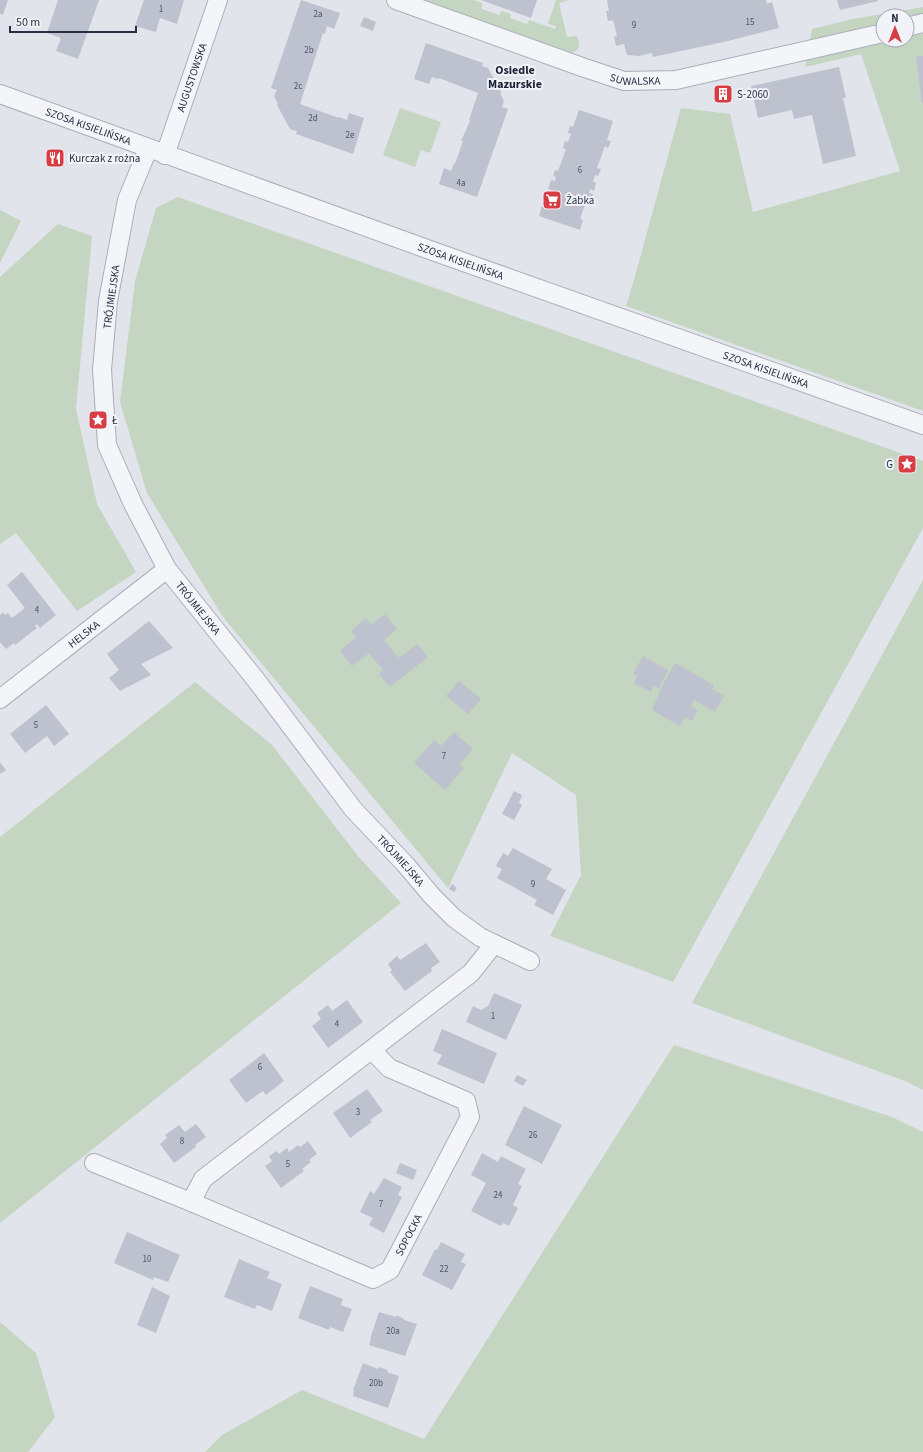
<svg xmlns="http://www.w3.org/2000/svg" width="923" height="1452" viewBox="0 0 923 1452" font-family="'Source Sans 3',sans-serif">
	<rect width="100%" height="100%" fill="#e1e4eb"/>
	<g fill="#c4d5c1" fill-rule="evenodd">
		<path d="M423 0H474L483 3 481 9 500 15 501 11 511 14 510 18 527 24 529 20 555 29 556 26 548 24 556 0H569L559 3 567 37 577 36C582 47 578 54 565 53Z"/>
		<path d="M923 7V411L626 306 634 280 681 108 730 114 753 212 900 171 861 54 805 67 812 29 853 19ZM883 16H907V40H883Z"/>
		<path d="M400 108 441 122 430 153 421 150 415 167 383 155Z"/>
		<path d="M178 197 923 461V528L673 982 550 936 581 875 576 795 512 753 448 888 223 617 147 493 120 402 135 281 156 208Z"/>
		<path d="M0 210 21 221 0 263Z"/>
		<path d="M58 224 92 236 76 409 97 504 136 572 77 611 16 533 0 544V277Z"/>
		<path d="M923 580V1090L905 1081 692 1003Z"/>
		<path d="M195 682 272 745 358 856 401 903 0 1223V837Z"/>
		<path d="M674 1045 892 1117 923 1132V1452H205L222 1435 302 1390 424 1439Z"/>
		<path d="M0 1322 36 1353 55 1417 28 1452H0Z"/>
	</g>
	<g fill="#bec2ce">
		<path d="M0 0H8L3 15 0 14Z"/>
		<path d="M58 0H99L78 59 56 51 61 38 47 33Z"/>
		<path d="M144 0H184L177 24 160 18 156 32 135 26Z"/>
		<path d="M301 0 340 13 334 29 327 26 325 34 323 33 300 104 339 118V117L347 120 349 113 364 118 353 154 296 134 297 131 290 129 277 105 278 104 274 96 277 90 271 88Z"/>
		<path d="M481 0H537L531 18Z"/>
		<path d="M607 0H766L767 4 772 2 779 28 728 41 653 57 652 53 639 56 627 55 624 44 616 46 614 37 617 36 613 20 608 21 606 11H609Z"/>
		<path d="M837 0H878V1L840 10Z"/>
		<path d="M364 17 376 22 373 31 360 26Z"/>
		<path d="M426 43 483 63 482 66 488 68 502 93H500L504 101 502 107 508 109 477 197 439 184 444 168 451 171 454 163 455 164 463 141H461L470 121 469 120 478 93 439 78 438 79 432 77 429 84 414 79Z"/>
		<path d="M916 56H923V103H922Z"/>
		<path d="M839 67 846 98H843L856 156 823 164 812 115 794 119 792 110 758 118 751 86Z"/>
		<path d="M726 90V98H720L719 91Z"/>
		<path d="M579 110 613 121 607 140 611 141 608 148 605 146 597 168 601 169 598 176 595 175 593 182 596 183 594 191 590 189 589 193 593 194 590 204 586 202 580 219 583 220 580 230 539 216 542 206 545 208 551 190 548 189 551 180 555 181 556 177 553 176 555 170 558 171 566 149 563 148 565 141 568 142 571 134 568 133 570 126 573 127Z"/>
		<path d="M49 153 63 157 61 164 47 160Z"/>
		<path d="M22 572 56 615 40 628 37 624 35 626 37 628 15 645 14 643 6 649 0 642V615L3 612 5 615 8 613 12 618 25 608 7 585Z"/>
		<path d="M385 614 397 629 384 640 399 658 417 644 428 657 390 687 379 674 383 670 369 653 352 666 340 651 356 637 351 631 366 618 371 625Z"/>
		<path d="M149 621 173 648 141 664 151 675 120 691 109 678 119 670 107 654Z"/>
		<path d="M643 656 668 670 659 688 654 686 651 692 634 683 637 676 633 674Z"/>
		<path d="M675 663 714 685 712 689 724 696 715 712 694 700 691 706 698 710 692 721 685 717 680 726 652 710 660 691H659Z"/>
		<path d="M459 681 481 699 468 714 446 696Z"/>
		<path d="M46 705 69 734 54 746 47 736 25 753 10 734Z"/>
		<path d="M454 732 473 749 459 765 464 768 445 790 414 763 434 740 441 746Z"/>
		<path d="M0 762 6 770 0 774Z"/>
		<path d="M514 791 522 795 519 803 522 805 514 820 502 814Z"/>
		<path d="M513 848 552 869 546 879 566 890 553 915 534 905 537 900 497 878 502 869 496 866 503 853 508 856Z"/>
		<path d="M452 884 457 888 454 892 449 889Z"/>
		<path d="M426 943 440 962 431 968 432 971 405 991 390 972 392 970 388 964 397 956 400 960Z"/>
		<path d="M494 993 522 1005 506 1040 466 1022 473 1006 481 1010 488 1006Z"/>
		<path d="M347 1000 363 1022 328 1048 312 1026 321 1019 317 1013 328 1005 332 1011Z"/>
		<path d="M442 1029 497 1053 484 1084 437 1064 442 1055 433 1051Z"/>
		<path d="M264 1053 284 1081 266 1095 263 1091 246 1103 229 1080Z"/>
		<path d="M517 1075 527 1080 523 1086 514 1081Z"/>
		<path d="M367 1089 383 1111 370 1120 372 1122 350 1138 333 1113Z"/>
		<path d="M524 1106 562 1125 542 1164 505 1145Z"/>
		<path d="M196 1124 206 1137 195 1145 196 1147 174 1163 160 1144 167 1138 165 1135 179 1125 185 1132Z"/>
		<path d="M308 1141 317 1154 309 1160 311 1162 302 1169 304 1171 281 1188 265 1166 272 1161 269 1156 277 1151 279 1154 287 1148 289 1152 298 1145 300 1147Z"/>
		<path d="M482 1153 498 1162 501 1156 526 1169 518 1184 522 1186 513 1205 518 1208 509 1226 503 1223 501 1226 471 1211 486 1183 471 1175Z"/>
		<path d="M400 1163 417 1170 413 1180 396 1173Z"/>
		<path d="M384 1178 402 1187 398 1195 402 1197 384 1233 369 1225 373 1218 360 1212 370 1191 374 1194Z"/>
		<path d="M127 1232 180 1255 168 1282 154 1277 153 1280 114 1263Z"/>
		<path d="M441 1242 465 1254 461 1262 466 1264 452 1290 422 1275 435 1249 437 1250Z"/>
		<path d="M239 1259 270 1272 267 1278 282 1284 272 1311 257 1305 255 1309 224 1297Z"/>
		<path d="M310 1286 343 1299 341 1305 352 1309 343 1332 330 1327 329 1330 298 1318Z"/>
		<path d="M152 1287 170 1296 156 1333 137 1325Z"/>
		<path d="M379 1312 396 1317V1315L404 1319V1320L417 1324 405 1356 369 1345 371 1339H370Z"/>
		<path d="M363 1363 378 1369 379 1367 388 1370 387 1372 399 1376 388 1408 353 1396 354 1391 353 1390Z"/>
	</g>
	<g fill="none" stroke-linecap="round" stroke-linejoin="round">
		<defs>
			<g id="minor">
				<path id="s1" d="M396 0 582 67 624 81 676 80 883 33"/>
				<path d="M907 27 923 23"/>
				<path id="s2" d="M0 94 427 249 923 425"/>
				<path id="s3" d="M148 149 127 200 108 301 102 370 107 445 133 504 167 569 256 680 353 809 405 864 432 896 454 918 480 937 530 961"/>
				<path id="s4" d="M165 155 218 0"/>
				<path id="s5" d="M0 699 167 569"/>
				<path id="s6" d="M94 1163 191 1202 373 1279 390 1270 470 1117 466 1101 389 1068 372 1050"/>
				<path d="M191 1202 203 1179 471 973 494 944"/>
			</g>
		</defs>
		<use href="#minor" stroke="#aaaeb9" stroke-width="20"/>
		<use href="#minor" stroke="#f4f5f9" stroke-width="18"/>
	</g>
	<defs>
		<symbol id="building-square" viewBox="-11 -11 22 22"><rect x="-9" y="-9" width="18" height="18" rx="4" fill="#d83d44" stroke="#f1f3f8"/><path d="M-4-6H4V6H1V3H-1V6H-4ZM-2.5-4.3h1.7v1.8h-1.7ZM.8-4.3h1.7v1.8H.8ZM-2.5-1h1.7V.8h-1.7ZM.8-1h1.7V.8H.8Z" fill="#fff"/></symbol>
		<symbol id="restaurant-square" viewBox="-11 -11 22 22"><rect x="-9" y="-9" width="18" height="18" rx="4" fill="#d83d44" stroke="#f1f3f8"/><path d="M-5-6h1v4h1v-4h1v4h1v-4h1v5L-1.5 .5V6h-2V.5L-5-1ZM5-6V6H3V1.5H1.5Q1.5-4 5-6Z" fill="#fff"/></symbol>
		<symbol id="supermarket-square" viewBox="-11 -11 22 22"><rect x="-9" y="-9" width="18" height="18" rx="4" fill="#d83d44" stroke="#f1f3f8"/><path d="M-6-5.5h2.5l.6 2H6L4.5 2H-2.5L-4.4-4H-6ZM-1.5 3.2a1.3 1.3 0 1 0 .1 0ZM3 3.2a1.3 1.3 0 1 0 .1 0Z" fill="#fff"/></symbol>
		<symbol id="sight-square" viewBox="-11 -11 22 22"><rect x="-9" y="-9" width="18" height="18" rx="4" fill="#d83d44" stroke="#f1f3f8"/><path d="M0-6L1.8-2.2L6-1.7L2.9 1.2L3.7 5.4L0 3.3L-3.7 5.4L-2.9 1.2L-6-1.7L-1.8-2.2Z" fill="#fff"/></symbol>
	</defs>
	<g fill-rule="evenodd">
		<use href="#building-square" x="712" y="83" width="22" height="22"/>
		<use href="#restaurant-square" x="44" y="147" width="22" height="22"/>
		<use href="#supermarket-square" x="541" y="189" width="22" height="22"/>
		<use href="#sight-square" x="87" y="409" width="22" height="22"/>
		<use href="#sight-square" x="896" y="453" width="22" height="22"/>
	</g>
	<g text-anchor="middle" stroke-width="4" stroke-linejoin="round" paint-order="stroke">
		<g font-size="9" fill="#4e5466">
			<text x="161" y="12">1</text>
			<text x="318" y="17">2a</text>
			<text x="750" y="25">15</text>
			<text x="634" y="28">9</text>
			<text x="309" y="53">2b</text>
			<text x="298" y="89">2c</text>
			<text x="313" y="121">2d</text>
			<text x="350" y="138">2e</text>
			<text x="580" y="173">6</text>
			<text x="461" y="186">4a</text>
			<text x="37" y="613">4</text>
			<text x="36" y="728">5</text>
			<text x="444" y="759">7</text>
			<text x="533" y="887">9</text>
			<text x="493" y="1019">1</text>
			<text x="337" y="1027">4</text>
			<text x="260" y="1070">6</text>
			<text x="358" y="1115">3</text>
			<text x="533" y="1138">26</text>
			<text x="182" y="1144">8</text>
			<text x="288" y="1167">5</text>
			<text x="498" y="1198">24</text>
			<text x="381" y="1207">7</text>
			<text x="147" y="1262">10</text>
			<text x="444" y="1272">22</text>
			<text x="393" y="1334">20a</text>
			<text x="376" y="1386">20b</text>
		</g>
		<g font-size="11" fill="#282f44" stroke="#f1f3f8">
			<text dy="4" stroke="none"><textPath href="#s4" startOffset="82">AUGUSTOWSKA</textPath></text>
			<text dy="4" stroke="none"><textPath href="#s1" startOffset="253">SUWALSKA</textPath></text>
			<text dy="4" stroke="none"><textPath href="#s2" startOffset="94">SZOSA KISIELIŃSKA</textPath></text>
			<text dy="4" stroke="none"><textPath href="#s2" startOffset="490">SZOSA KISIELIŃSKA</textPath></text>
			<text transform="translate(111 297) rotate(-82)" y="4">TRÓJMIEJSKA</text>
			<text dy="4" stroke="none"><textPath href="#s2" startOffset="814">SZOSA KISIELIŃSKA</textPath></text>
			<text dy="4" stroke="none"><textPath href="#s3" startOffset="490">TRÓJMIEJSKA</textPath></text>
			<text dy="4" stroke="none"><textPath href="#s5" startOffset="106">HELSKA</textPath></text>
			<text dy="4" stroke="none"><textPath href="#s3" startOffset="814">TRÓJMIEJSKA</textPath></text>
			<text dy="4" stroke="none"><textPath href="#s6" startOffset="361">SOPOCKA</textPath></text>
		</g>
		<g font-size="11" fill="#282f44" stroke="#f1f3f8" text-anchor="start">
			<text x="737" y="98">S-2060</text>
			<text x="69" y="162">Kurczak z rożna</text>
			<text x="566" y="204">Żabka</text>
			<text x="112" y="424">Ł</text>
			<text x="893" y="468" text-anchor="end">G</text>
		</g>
		<g font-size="12" font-weight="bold" fill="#1a2035" stroke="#f1f3f8">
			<text x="515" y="74">Osiedle<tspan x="515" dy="14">Mazurskie</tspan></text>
		</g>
	</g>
	<g transform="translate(895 28)"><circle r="19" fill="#f1f3f8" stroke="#a1a5b0"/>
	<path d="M0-3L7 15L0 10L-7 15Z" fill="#d83d44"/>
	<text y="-6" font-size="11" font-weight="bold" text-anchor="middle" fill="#282f44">N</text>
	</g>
	<path d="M10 26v6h126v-6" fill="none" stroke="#282f44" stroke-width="2"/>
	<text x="16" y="26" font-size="12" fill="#282f44" stroke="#f1f3f8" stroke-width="3" paint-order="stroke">50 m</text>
</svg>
